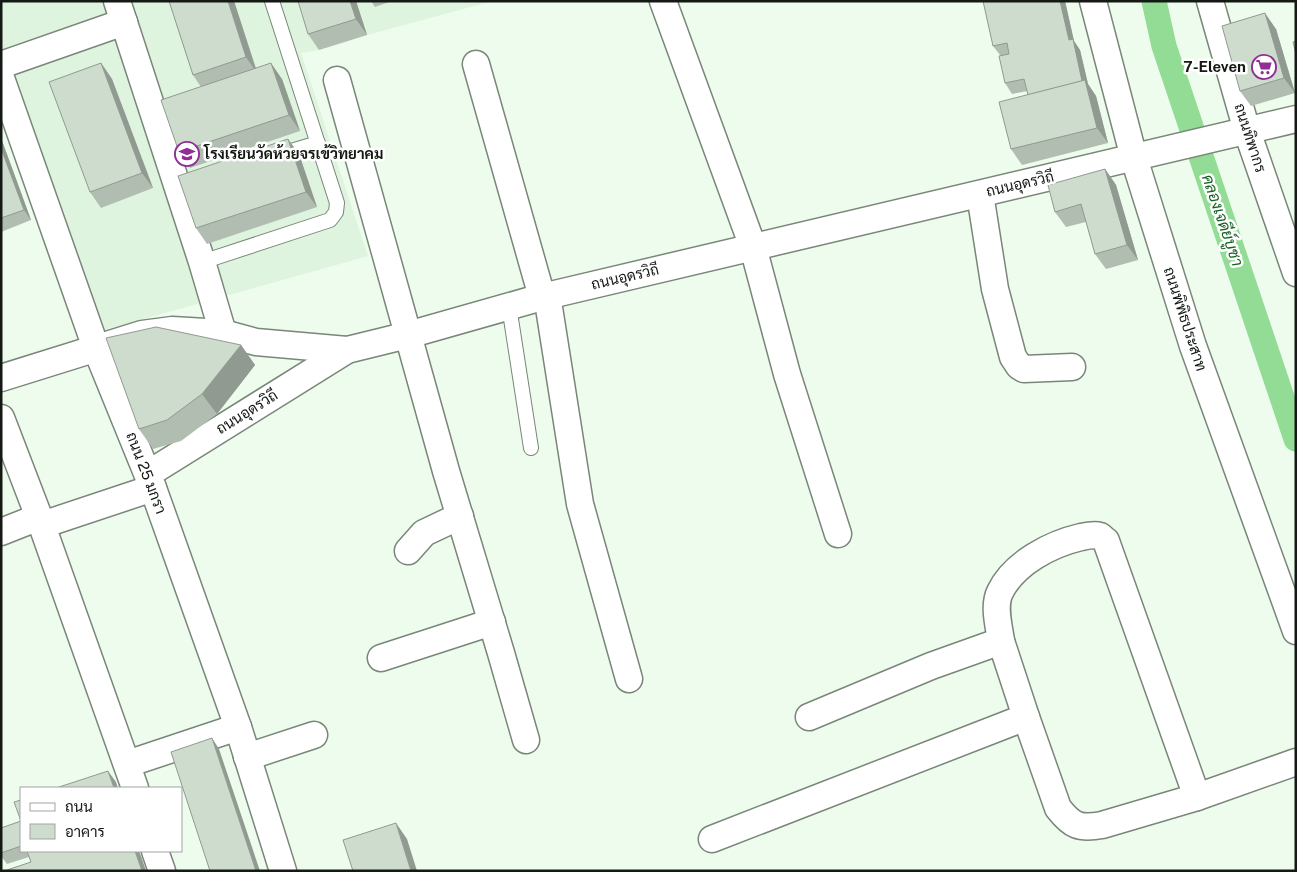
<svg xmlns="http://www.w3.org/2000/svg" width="1297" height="872" viewBox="0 0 1297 872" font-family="'Public Sans',Sarabun,sans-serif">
	<rect width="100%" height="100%" fill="#edfced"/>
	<path fill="#dff4df" d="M1 1H493L367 35 319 50 301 53 368 256 104 330 1 47Z"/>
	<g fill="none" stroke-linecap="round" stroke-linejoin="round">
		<path stroke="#93dc96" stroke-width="25" d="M1154 1 1164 46 1296 439"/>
		<defs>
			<g id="service">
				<path d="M278 155 318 143"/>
				<path d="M202 262 330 220 336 212 337 203 272 1"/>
				<path d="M509 306 531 448"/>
			</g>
			<g id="minor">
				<path d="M117 1 202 262 223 333"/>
				<path d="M663 1 753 247 787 374 838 534"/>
				<path d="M1093 1 1134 158 1193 346 1296 631"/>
				<path d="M1210 1 1247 131 1296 273"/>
				<path d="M476 64 542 297"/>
				<path d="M1 65 124 22"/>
				<path d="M1 78 96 348 153 488 238 727 283 871"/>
				<path d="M337 80 446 471 501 653 526 740"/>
				<path d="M980 194 995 289 1013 357 1019 366 1024 369 1072 367"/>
				<path d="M547 295 580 504 629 679"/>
				<path d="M1 378 142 334 172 330 223 333 256 342 347 350"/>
				<path d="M1 418 39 517 135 788"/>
				<path d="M148 474 347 350 408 335 542 297 1296 119"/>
				<path d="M42 525 153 488"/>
				<path d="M1 532 39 517"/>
				<path d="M408 551 424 533 460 516"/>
				<path d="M1001 641C999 626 993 606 1000 592 1014 563 1051 544 1081 537 1086 536 1094 534 1100 536 1102 537 1104 540 1106 541L1197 797"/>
				<path d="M381 658 492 622"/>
				<path d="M809 717 931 666 1001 641 1026 717"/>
				<path d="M247 757 314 735"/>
				<path d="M127 764 238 727"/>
				<path d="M712 839 1026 717 1058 808C1072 826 1079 829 1102 825L1197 797 1296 762"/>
				<path d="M155 851 162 871"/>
			</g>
		</defs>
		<use href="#service" stroke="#798679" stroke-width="16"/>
		<use href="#minor" stroke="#798679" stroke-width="29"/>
		<use href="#service" stroke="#fff" stroke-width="14"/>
		<use href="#minor" stroke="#fff" stroke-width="26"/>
	</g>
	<g fill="#b1bdb1">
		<path d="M169 1H234L256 68 282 79 300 131 190 168 179 152 201 87 193 75Z"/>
		<path d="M356 1 367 35 319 50 308 34Z"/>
		<path d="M371 1H392L375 7Z"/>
		<path d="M983 1H1065L1074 41 1080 50 1088 84 1096 96 1108 143 1022 165 1011 149 1028 95 1027 91 1012 94 1005 83 1000 55 993 46Z"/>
		<path d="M1276 29 1295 93 1251 106 1240 91Z"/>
		<path d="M101 63 112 79 153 188 101 208 90 192Z"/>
		<path d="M1 138 31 220 1 232Z"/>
		<path d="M299 154 317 207 207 244 196 228Z"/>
		<path d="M1105 169 1116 185 1138 260 1106 269 1095 254 1086 222 1066 227 1055 212Z"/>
		<path d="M241 345 255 365 217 414 181 441 153 449 139 429Z"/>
		<path d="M21 800V851H139L146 871 31 862 29 857 7 864 1 856V828L21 821Z"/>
	</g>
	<g fill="#909a90">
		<path d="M228 1H234L257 73 246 57Z"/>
		<path d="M350 1H356L367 35 356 19Z"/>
		<path d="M1060 1H1065L1074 41 1080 50 1088 84 1096 96 1108 143 1097 128 1069 40Z"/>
		<path d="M1265 13 1276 29 1295 93 1284 78Z"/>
		<path d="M101 63 112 79 153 188 142 173Z"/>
		<path d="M271 63 282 79 300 131 289 115Z"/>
		<path d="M1 138 31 220 24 210 1 148Z"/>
		<path d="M288 139 299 154 317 207 306 192Z"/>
		<path d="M1105 169 1116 185 1138 260 1127 245Z"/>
		<path d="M241 345 255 365 217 414 202 394Z"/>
		<path d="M212 738 219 749 260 871H256Z"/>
		<path d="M108 771 116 782 118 788H114Z"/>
		<path d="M396 823 407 839 417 871H411Z"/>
		<path d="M135 851H139L146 871H142Z"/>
	</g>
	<g fill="#cedcce" stroke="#909a90">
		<path d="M169 1H228L246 57 193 75Z"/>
		<path d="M298 1H350L356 19 308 34Z"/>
		<path d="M983 1H1060L1069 40 1073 39 1082 81 1028 95 1024 79 1005 83 999 56 1009 54 1007 43 993 46Z"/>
		<path d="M1265 13 1284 78 1240 91 1222 26Z"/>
		<path d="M1296 41V54L1293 42Z"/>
		<path d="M101 63 142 173 90 192 49 82Z"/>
		<path d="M271 63 289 115 179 152 161 100Z"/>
		<path d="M1085 80 1097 128 1011 149 999 102Z"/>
		<path d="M288 139 306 192 196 228 178 176Z"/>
		<path d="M1 148 24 210 1 218Z"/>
		<path d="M1105 169 1127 245 1095 254 1081 204 1055 212 1048 185Z"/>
		<path d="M156 327 241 345 202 394 167 420 139 429 106 338Z"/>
		<path d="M212 738 256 871H210L171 752Z"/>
		<path d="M108 771 114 788H56Z"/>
		<path d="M21 800V846L1 853V828L21 821 14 802Z"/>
		<path d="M396 823 411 871H353L343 840Z"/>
		<path d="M27 851H135L142 871H7V870L31 862Z"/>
	</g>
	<defs>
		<symbol id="supermarket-ring" viewBox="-11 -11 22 22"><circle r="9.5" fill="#fff" stroke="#902e96" stroke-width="1.5"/><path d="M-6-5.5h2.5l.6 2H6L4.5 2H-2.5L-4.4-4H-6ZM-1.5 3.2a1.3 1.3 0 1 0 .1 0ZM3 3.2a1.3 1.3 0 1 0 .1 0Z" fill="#902e96"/></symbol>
		<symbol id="school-ring" viewBox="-11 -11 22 22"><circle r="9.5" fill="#fff" stroke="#902e96" stroke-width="1.5"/><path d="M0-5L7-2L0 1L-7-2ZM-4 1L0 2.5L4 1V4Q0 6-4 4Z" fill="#902e96"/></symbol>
	</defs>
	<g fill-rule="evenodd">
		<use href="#supermarket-ring" x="1250" y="53" width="28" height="28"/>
		<use href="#school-ring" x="173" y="140" width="28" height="28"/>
	</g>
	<g text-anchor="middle" stroke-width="5" stroke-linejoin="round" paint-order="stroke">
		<g font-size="15" font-weight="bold" fill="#141914" stroke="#fff" text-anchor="end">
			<text x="1246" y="72">7-Eleven</text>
			<text x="204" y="159" text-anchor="start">โรงเรียนวัดห้วยจรเข้วิทยาคม</text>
		</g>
		<g font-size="15" fill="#141914" stroke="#fff">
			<text transform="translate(1250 138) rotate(72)" y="5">ถนนทิพากร</text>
			<text transform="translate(1020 184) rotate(-13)" y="5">ถนนอุดรวิถี</text>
			<text transform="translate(625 277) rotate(-13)" y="5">ถนนอุดรวิถี</text>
			<text transform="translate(1185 319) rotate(72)" y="5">ถนนพิพิธประสาท</text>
			<text transform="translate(247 412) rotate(-32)" y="5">ถนนอุดรวิถี</text>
			<text transform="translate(146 473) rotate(69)" y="5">ถนน 25 มกรา</text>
		</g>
		<g font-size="16" font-style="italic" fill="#156020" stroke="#fff">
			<text transform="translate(1223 220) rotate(71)" y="6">คลองเจดีย์บูชา</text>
		</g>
	</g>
	<rect width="1297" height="872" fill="none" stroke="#141914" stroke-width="5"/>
	<rect x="20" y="787" width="162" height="65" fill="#ffffff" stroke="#a1a3a1"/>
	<rect x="30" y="803" width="25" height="8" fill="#ffffff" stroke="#a1a3a1"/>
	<text x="65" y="812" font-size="15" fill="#141914">ถนน</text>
	<rect x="30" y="824" width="25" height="15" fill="#cedcce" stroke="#a1a3a1"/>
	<text x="65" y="837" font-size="15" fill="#141914">อาคาร</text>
</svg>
